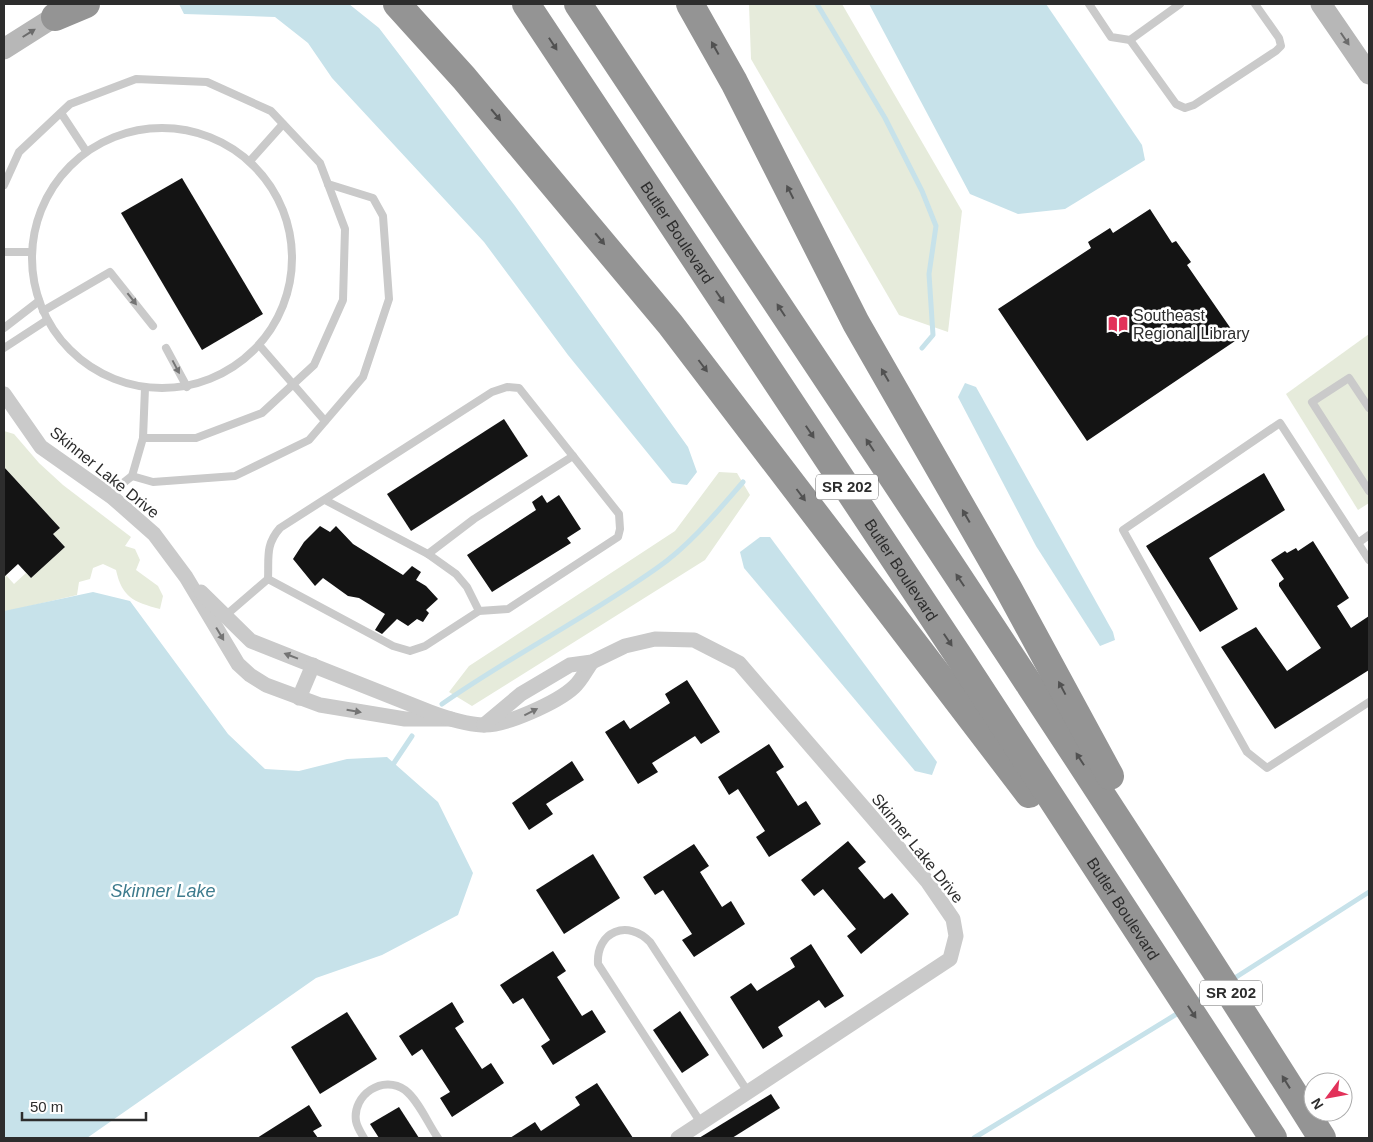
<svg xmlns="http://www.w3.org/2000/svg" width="1373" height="1142" viewBox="0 0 1373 1142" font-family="Helvetica,sans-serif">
	<rect width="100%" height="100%" fill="#fff"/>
	<g fill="#e6ebdb">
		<path d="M749 4H842L962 211 948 332 899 315 751 59Z"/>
		<path d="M1369 334V503L1358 510 1286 394Z"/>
		<path d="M4 431 14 434 39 463 63 485 131 537 125 546 135 549 140 560 136 570 158 586 163 596 160 609C133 602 122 597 116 570L103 564 93 568 90 579 79 582 77 595 4 612V573L14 584 26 573 31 578 65 547 53 534 60 528 4 467Z"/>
		<path d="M719 472 737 473 750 495 705 560 472 706 449 692 469 666 675 531Z"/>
	</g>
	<g fill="#c7e2ea">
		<path d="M179 4H349L379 28 515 206 688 447 697 472 687 485 672 483 568 355 484 242 332 78 308 43 275 17 184 14Z"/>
		<path d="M869 4H1046L1142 145 1145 160 1065 209 1018 214 970 194Z"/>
		<path d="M965 383 976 387 1113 632 1115 640 1100 646 1036 546 958 397Z"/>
		<path d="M760 537H770L937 762 932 775 915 771 744 568 740 552Z"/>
		<path d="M93 592 130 601 228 734 265 769 299 771 347 759 387 757 438 802 473 873 458 915 382 955 316 978 87 1138H4V611Z"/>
	</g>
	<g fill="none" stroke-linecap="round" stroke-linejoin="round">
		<g stroke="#c7e2ea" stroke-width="5">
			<path d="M817 4 885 118 922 191 936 226 929 274 933 335 922 348"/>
			<path d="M442 704C512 655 588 617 657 568 690 545 717 512 743 482"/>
			<path d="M394 763 412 736"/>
			<path d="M1230 981 1369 892"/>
			<path d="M1194 1003 1217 989"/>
			<path d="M974 1138 1180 1012"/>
		</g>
	</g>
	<g fill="#141414">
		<path d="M182 178 263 314 202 350 121 213Z"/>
		<path d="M1150 209 1172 243 1176 241 1191 262 1187 265 1238 339 1087 441 998 309 1091 248 1088 242 1110 228 1113 233Z"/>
		<path d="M504 419 528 456 411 531 387 494Z"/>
		<path d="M4 467 60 528 53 534 65 547 31 578 18 564 4 577Z"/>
		<path d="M1264 473 1285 510 1209 558 1238 609 1200 632 1146 546Z"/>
		<path d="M542 495 547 503 559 495 581 529 567 538 571 543 492 592 467 555 536 510 532 502Z"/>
		<path d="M320 526 330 532 336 526 353 544 403 575 412 566 421 572 416 580 426 586 438 599 426 610 429 613 423 622 417 619 408 626 397 619 382 634 375 630 385 614 359 598 348 596 323 578 315 586 293 559 304 542Z"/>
		<path d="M1313 541 1349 598 1337 606 1351 628 1369 616V670L1275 729 1221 647 1256 627 1287 671 1321 648 1279 586V583L1284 579 1271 560 1285 551 1287 553 1296 548 1298 551Z"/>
		<path d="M687 680 720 732 701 744 695 736 652 763 658 772 638 784 605 732 624 720 630 729 670 703 665 694Z"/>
		<path d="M769 744 784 767 776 772 798 806 806 801 821 824 769 857 756 837 765 831 738 789 729 795 718 777Z"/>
		<path d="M572 761 584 780 546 804 553 814 529 830 512 803Z"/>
		<path d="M848 841 866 862 858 868 884 899 892 893 909 914 861 954 847 936 856 929 823 889 814 896 801 880Z"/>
		<path d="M694 844 709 866 700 872 722 907 731 901 745 924 694 957 682 940 692 934 663 890 655 895 643 877Z"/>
		<path d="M593 854 620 898 564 934 536 890Z"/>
		<path d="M811 944 844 996 825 1008 819 1000 778 1027 783 1036 763 1049 730 997 751 983 757 991 795 967 790 958Z"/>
		<path d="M553 951 566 971 557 977 582 1016 592 1010 606 1032 553 1065 541 1046 550 1040 523 998 513 1004 500 985Z"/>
		<path d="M452 1002 464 1022 455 1028 482 1069 491 1063 504 1083 452 1117 440 1098 450 1092 422 1049 412 1056 399 1036Z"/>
		<path d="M680 1011 709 1055 682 1073 653 1030Z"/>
		<path d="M347 1012 377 1059 320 1094 291 1047Z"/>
		<path d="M597 1083 633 1138H510L535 1122 541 1131 580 1105 575 1097Z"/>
		<path d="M771 1094 780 1108 732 1138H699Z"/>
		<path d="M309 1105 322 1126 313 1131 318 1138H257Z"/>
		<path d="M399 1107 419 1138H379L370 1124Z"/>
	</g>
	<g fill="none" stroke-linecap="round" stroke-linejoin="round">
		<g stroke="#cacaca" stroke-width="8">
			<path d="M1089 4 1111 37 1130 40"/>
			<path d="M1180 4 1130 40 1176 104 1185 108 1194 105 1276 51 1281 46 1279 38 1255 4"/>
			<path d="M61 113 86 151"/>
			<circle cx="162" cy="258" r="130"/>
			<path d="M250 161 283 124"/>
			<path d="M4 185 19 152 70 104 136 79 207 82 271 111 320 163 345 229 343 300 314 365 262 413 196 438H143"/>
			<path d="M4 252H31"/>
			<path d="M43 311 110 272 153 326"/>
			<path d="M4 328 39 301"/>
			<path d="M260 346 325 421"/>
			<path d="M4 348 47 320"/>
			<path d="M166 348 187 387"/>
			<path d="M1369 408 1349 378 1312 402 1369 491"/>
			<path d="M132 476 153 482 235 476 309 440 363 377 389 299 383 216 373 198 328 184"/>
			<path d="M108 495 132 476 143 438 145 388"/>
			<path d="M325 500 428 554 456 574 467 587 479 611"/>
			<path d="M1358 543 1369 535"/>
			<path d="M428 554 474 519 573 456"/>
			<path d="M1369 560 1280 423 1123 530 1247 752 1267 768 1369 702"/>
			<path d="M225 616 268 579C269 558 265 545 280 528L492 392 507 387 519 388 619 514 620 529 618 537 508 609 479 611 425 646 410 651 393 646 268 579"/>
			<path d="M701 1123 598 964C596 931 628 919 650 942L748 1092"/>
			<path d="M364 1138C361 1133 357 1127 356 1121 352 1095 383 1074 405 1090 419 1101 428 1124 438 1138"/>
		</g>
		<g stroke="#cacaca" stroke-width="15">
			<path d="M4 394 41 447 112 497 154 534 186 577 238 664 250 675 266 685 320 705 405 719H451"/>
			<path d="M201 592 251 641 430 712C446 718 464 724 482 725 504 727 558 702 574 687 581 681 586 670 592 662"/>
			<path d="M299 698 313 665"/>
			<path d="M484 725 521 694 570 665 592 662 625 646 655 639 694 640 739 663 927 881 953 919 956 936 950 959 678 1138"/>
		</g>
		<g stroke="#b7b7b7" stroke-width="21">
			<path d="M1321 4 1369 74"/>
			<path d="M4 49 67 9"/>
		</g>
		<g stroke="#949494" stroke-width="28">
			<path d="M397 4 464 78 670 324 1029 794"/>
			<path id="s1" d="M526 4 958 655 1273 1138"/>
			<path d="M578 4C828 381 1081 756 1322 1138"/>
			<path d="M690 4 734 82 856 323 1008 588 1110 776"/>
			<path d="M55 17 86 4"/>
		</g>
	</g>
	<defs><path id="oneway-solid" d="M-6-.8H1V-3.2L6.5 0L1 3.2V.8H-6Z" transform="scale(1.25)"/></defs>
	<g fill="#6b6b6b">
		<use href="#oneway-solid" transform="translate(29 33) rotate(-32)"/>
		<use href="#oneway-solid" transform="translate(1345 39) rotate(56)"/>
	</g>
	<g fill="#515151">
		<use href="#oneway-solid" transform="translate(553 44) rotate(57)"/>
		<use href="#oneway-solid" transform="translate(715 48) rotate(-119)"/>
		<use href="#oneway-solid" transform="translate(496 115) rotate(50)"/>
		<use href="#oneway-solid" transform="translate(790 192) rotate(-117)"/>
		<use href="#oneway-solid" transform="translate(600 239) rotate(50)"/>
		<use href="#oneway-solid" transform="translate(720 297) rotate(56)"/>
		<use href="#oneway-solid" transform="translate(781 310) rotate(-123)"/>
		<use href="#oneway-solid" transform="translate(703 366) rotate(53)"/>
		<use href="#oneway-solid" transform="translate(885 375) rotate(-120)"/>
		<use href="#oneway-solid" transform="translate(810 432) rotate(56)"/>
		<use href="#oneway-solid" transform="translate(870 445) rotate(-123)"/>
		<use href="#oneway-solid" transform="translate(801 495) rotate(53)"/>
		<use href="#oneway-solid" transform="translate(966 516) rotate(-120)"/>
		<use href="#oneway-solid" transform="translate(960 580) rotate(-124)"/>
		<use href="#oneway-solid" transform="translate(948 640) rotate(56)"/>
		<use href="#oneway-solid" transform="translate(1062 688) rotate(-118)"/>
		<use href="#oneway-solid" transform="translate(1080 759) rotate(-123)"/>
		<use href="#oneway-solid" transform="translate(1192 1012) rotate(57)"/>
		<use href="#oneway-solid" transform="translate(1286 1082) rotate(-122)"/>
	</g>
	<g fill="#747474">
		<use href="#oneway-solid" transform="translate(132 299) rotate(52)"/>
		<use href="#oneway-solid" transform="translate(176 367) rotate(62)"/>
		<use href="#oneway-solid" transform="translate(220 634) rotate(59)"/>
		<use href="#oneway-solid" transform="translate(291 656) rotate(-159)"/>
		<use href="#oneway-solid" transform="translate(354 711) rotate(10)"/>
		<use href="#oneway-solid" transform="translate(531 712) rotate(-27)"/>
	</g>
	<defs>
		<symbol id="library-bare" viewBox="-9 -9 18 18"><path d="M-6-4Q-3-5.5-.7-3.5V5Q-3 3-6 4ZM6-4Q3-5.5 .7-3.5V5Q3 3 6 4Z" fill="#e2325a" stroke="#fff" stroke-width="2.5" paint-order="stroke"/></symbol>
	</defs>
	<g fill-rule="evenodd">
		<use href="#library-bare" x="1104" y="310" width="28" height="28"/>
	</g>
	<g text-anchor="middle" stroke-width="5" stroke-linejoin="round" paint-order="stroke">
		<g fill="#fff" stroke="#6c6c6c" stroke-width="1">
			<rect x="816" y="474.5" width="62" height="25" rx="4"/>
			<rect x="1200" y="980.5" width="62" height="25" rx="4"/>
		</g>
		<g font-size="15" font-weight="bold" fill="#2d2d2d">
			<text x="847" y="492">SR 202</text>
			<text x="1231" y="998">SR 202</text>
		</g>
		<g font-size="16" fill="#2d2d2d" stroke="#fff">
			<text dy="6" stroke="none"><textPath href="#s1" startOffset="274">Butler Boulevard</textPath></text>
			<text transform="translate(105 472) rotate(39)" y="6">Skinner Lake Drive</text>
			<text dy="6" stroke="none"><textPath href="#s1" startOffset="679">Butler Boulevard</textPath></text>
			<text transform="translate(918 848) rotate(51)" y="6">Skinner Lake Drive</text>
			<text dy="6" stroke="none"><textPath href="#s1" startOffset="1084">Butler Boulevard</textPath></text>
		</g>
		<g font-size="16" fill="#2d2d2d" stroke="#fff" text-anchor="start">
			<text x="1133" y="321">Southeast<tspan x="1133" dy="18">Regional Library</tspan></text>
		</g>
		<g font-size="18" font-style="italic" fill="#3d7b8d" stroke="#fff">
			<text x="163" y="897">Skinner Lake</text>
		</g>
	</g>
	<rect width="1373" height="1142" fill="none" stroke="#2d2d2d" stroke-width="10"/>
	<g transform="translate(1328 1097) rotate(238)"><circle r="24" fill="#ffffff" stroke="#ababab"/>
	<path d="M0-4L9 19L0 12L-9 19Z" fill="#e2325a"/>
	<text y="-8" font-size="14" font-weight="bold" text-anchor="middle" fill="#2d2d2d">N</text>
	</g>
	<path d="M22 1112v8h124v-8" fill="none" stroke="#2d2d2d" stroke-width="2.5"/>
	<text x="30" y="1112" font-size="15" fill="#2d2d2d" stroke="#ffffff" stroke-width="4" paint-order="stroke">50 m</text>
</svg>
